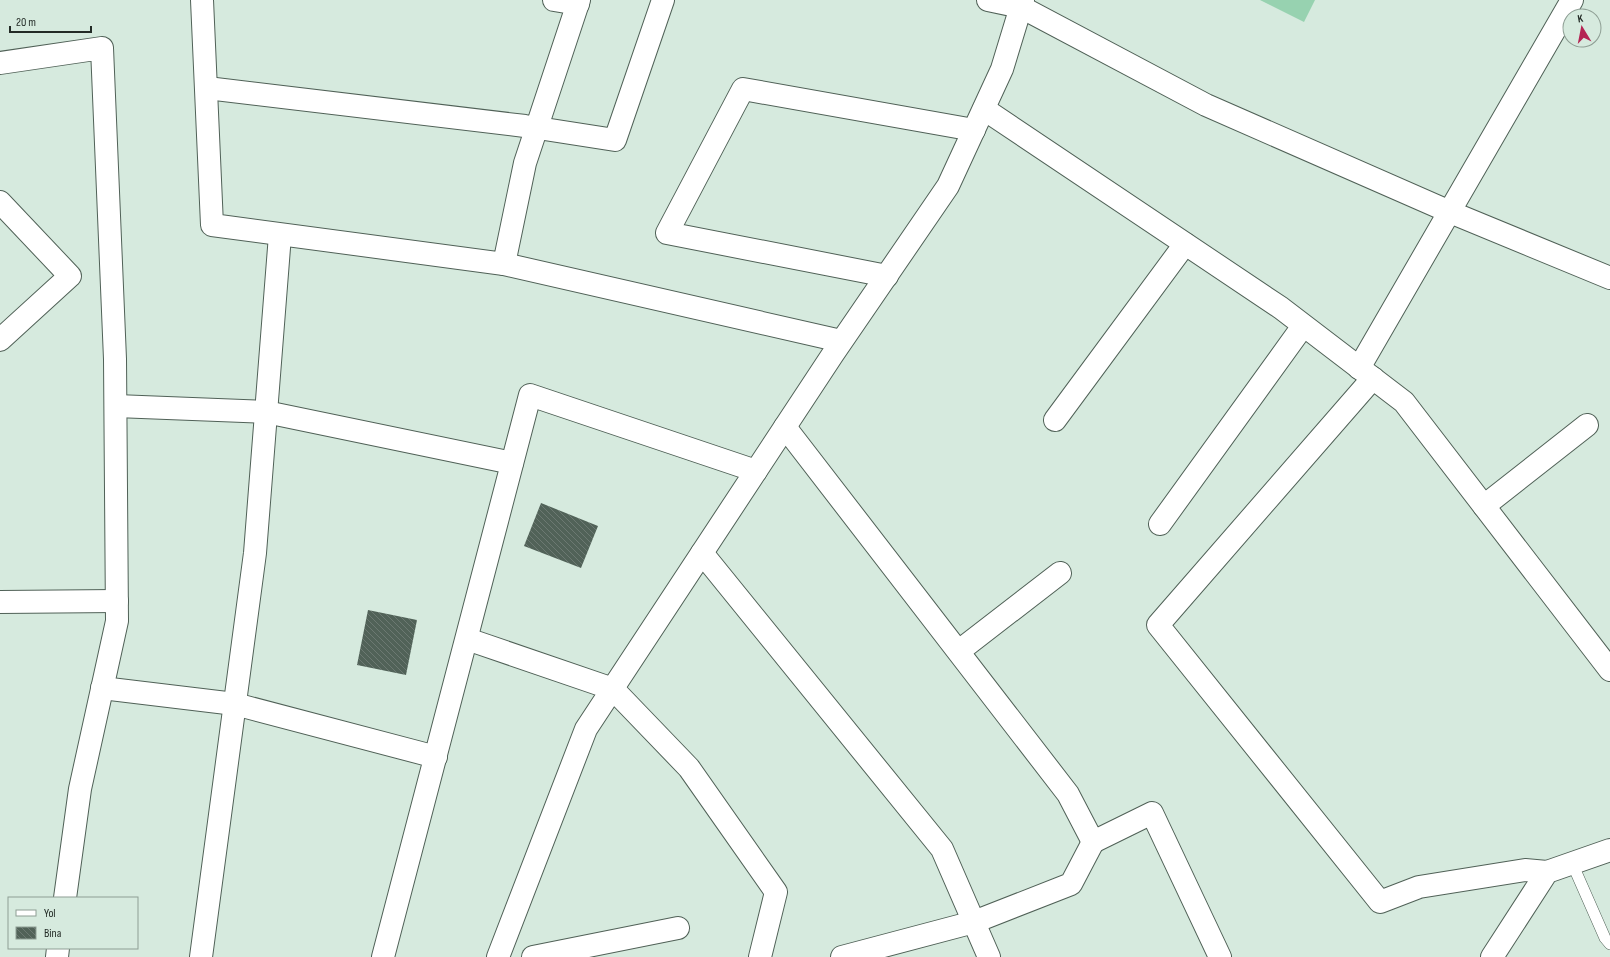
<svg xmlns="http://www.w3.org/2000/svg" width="1610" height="957" viewBox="0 0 1610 957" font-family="'Sofia Sans Condensed',sans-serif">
	<defs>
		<pattern id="building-back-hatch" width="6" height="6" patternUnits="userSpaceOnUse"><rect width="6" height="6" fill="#516258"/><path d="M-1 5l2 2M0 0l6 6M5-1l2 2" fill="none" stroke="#6c7972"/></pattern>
	</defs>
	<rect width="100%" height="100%" fill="#d6eade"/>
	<path fill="#97d2b0" d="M1260 0H1315L1304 22Z"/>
	<g fill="url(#building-back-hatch)">
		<path d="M541 503 598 526 581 568 524 546Z"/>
		<path d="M368 610 417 620 406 675 357 665Z"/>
	</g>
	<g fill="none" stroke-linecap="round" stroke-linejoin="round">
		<defs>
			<path id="lane" d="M1572 863 1605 938 1610 944"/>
			<g id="street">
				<path d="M202 0 212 225 504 264 525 163 579 0"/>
				<path d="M554 0 578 4"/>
				<path d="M988 0 1021 7 1206 105 1450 212 1610 278"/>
				<path d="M0 63 102 48 115 359 117 621 80 789 65 898"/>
				<path d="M207 88 525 126 615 140 663 0"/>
				<path d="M984 109 1281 308 1404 402 1610 670"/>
				<path d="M0 202 70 276 0 340"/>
				<path d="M504 264 841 341"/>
				<path d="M887 276 667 233 743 89 974 130"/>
				<path d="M1359 368 1572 0"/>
				<path d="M1373 378 1158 625 1380 902 1419 887 1525 870 1547 872"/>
				<path d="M116 406 266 412 512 463"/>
				<path d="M1055 420 1185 244"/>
				<path d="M785 427 1068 794 1093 842 1152 813 1220 957"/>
				<path d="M1484 506 1587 425"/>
				<path d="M1160 524 1303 326"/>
				<path d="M702 553 942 849 989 957"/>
				<path d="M0 602 117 601"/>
				<path d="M467 639 613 689 689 768 776 892 760 957"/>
				<path d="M959 651 1060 573"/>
				<path d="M102 688 235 704 436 757"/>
				<path d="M57 957 58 948"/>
				<path d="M201 957 255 553 280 235"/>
				<path d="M383 957 530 395 756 471"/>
				<path d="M498 957 586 729 833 354 948 186 1002 69 1023 0"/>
				<path d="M533 957 678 928"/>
				<path d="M842 957 974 922 1071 884 1093 842"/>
				<path d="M1492 957 1547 872 1610 850"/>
			</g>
		</defs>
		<use href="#lane" stroke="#506157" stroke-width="12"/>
		<use href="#street" stroke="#506157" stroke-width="24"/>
		<use href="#lane" stroke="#fff" stroke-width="11"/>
		<use href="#street" stroke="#fff" stroke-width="22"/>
	</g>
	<rect x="8" y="897" width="130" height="52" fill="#d6eade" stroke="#8e9e94"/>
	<rect x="16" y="910" width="20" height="6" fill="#ffffff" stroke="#8e9e94"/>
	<text x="44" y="917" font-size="12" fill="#232b26">Yol</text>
	<rect x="16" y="927" width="20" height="12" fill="url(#building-back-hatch)" stroke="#8e9e94"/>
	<text x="44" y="937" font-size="12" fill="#232b26">Bina</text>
	<g transform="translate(1582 28) rotate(350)"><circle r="19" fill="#d6eade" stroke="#8e9e94"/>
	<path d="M0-3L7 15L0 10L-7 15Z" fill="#b42453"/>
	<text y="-6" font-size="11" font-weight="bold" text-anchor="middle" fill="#232b26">K</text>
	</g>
	<path d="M10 26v6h81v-6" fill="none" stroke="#232b26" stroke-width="2"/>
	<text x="16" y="26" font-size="12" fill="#232b26" stroke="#d6eade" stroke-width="3" paint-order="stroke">20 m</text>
</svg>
